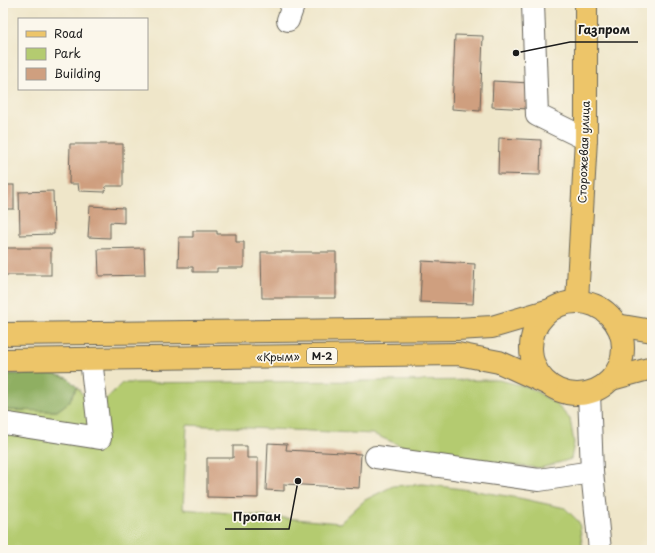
<svg xmlns="http://www.w3.org/2000/svg" width="655" height="553" viewBox="0 0 655 553" font-family="'Playpen Sans',sans-serif">
	<rect width="100%" height="100%" fill="#fbf7ec"/>
	<filter id="ink" filterUnits="userSpaceOnUse"><feTurbulence type="fractalNoise" baseFrequency=".025" numOctaves="2"/><feDisplacementMap in="SourceGraphic" scale="8" xChannelSelector="R" yChannelSelector="G"/><feConvolveMatrix kernelMatrix="1 2 1 2 8 2 1 2 1" color-interpolation-filters="sRGB"/></filter>
	<filter id="wash" filterUnits="userSpaceOnUse"><feTurbulence type="fractalNoise" baseFrequency=".012" numOctaves="4" result="noise"/><feDisplacementMap in="SourceGraphic" scale="16" xChannelSelector="R" yChannelSelector="G"/><feGaussianBlur stdDeviation="0.9" result="paint"/><feColorMatrix in="noise" values="0 0 0 0 0 0 0 0 0 0 0 0 0 0 0 0 0 1.4 0 .05"/><feComposite in="paint" operator="in"/></filter>
	<g filter="url(#wash)">
		<rect width="100%" height="100%" fill="#efe6c9"/>
		<path fill="#b4cb70" stroke="#687446" d="M499 380 529 387 555 403 570 419 574 443 571 459 541 468 480 462 421 454 373 434 187 425 183 509 340 523 365 500 393 486 423 484 470 490 519 498 565 508 579 522 583 550H3V410L57 411 69 402 77 387 92 407 101 404 122 383Z"/>
		<path fill="#8faf62" stroke="#56663f" d="M3 374H54L68 378 77 387 69 402 57 411 3 410Z"/>
		<g id="blocks">
			<g fill="#cf9f7f">
				<path d="M455 35 483 36 480 111 452 109Z"/>
				<path d="M493 81 530 83 529 109 492 107Z"/>
				<path d="M499 138 541 140 540 175 498 174Z"/>
				<path d="M70 144H123V186H106L105 192 79 191 78 184H69Z"/>
				<rect x="3" y="185" width="11" height="24"/>
				<path d="M53 191 54 234 20 235 19 192Z"/>
				<path d="M90 206 124 208V223L110 222V238L88 237Z"/>
				<path d="M193 231H217V234H236V242H244V268H217V272H193V267H178L179 237H193Z"/>
				<rect x="3" y="248" width="48" height="27"/>
				<path d="M144 248 145 275 99 276 98 249Z"/>
				<path d="M261 252H336V298H262Z"/>
				<path d="M422 261 475 264 473 304 420 302Z"/>
				<path d="M268 443 287 444 286 450 361 454 359 488 284 484V491L266 490Z"/>
				<path d="M233 446H247V458H258V498L207 497V458H233Z"/>
			</g>
		</g>
	</g>
	<g filter="url(#ink)">
		<use href="#blocks" fill-opacity="0" stroke="#666359" stroke-width="1"/>
		<g fill="none" stroke-linecap="round" stroke-linejoin="round">
			<defs>
				<g id="minor">
					<path d="M533 3 537 115 586 139"/>
					<path d="M288 20 294 3"/>
					<path d="M589 393 592 472 600 550"/>
					<path d="M3 423 100 438 91 359"/>
					<path d="M376 457 539 480 592 472"/>
				</g>
				<g id="major">
					<path d="M577 301 586 139V3"/>
					<circle cx="577" cy="348" r="46"/>
					<path d="M617 325 652 331"/>
					<path d="M3 334 457 329 492 327 550 310"/>
					<path d="M3 360 458 354 499 362 548 384"/>
					<path d="M612 379 652 368"/>
				</g>
			</defs>
			<use href="#minor" stroke="#666359" stroke-width="24"/>
			<use href="#major" stroke="#666359" stroke-width="24"/>
			<use href="#minor" stroke="#fff" stroke-width="22"/>
			<use href="#major" stroke="#edc569" stroke-width="22"/>
		</g>
	</g>
	<g text-anchor="middle" stroke-width="3.5" stroke-linejoin="round" paint-order="stroke">
		<rect fill="#fbf7ec" stroke="#5f5e5a" stroke-width="1" x="307" y="348" width="30" height="16" rx="3"/>
		<g font-size="10" font-weight="bold" fill="#1c1c1c">
			<text x="322" y="360">М-2</text>
		</g>
		<g font-size="11" fill="#1c1c1c" stroke="#fbf7ec">
			<text transform="translate(584 152) rotate(-88)" y="4">Сторожевая улица</text>
			<text transform="translate(278 357) rotate(-1)" y="4">«Крым»</text>
		</g>
	</g>
	<path fill="none" stroke="#1c1c1c" stroke-width="1.5" d="M516 53L570 42H638M298 481L289 529H225"/>
	<g fill="#1c1c1c" stroke="#fbf7ec" stroke-width="1.5">
		<circle cx="516" cy="53" r="4"/>
		<circle cx="298" cy="481" r="4"/>
	</g>
	<g font-size="12" text-anchor="middle" font-weight="bold" fill="#1c1c1c" stroke="#fbf7ec" stroke-width="3.5" stroke-linejoin="round" paint-order="stroke">
		<text x="604" y="34">Газпром</text>
		<text x="257" y="521">Пропан</text>
	</g>
	<rect width="655" height="553" fill="none" stroke="#fbf7ec" stroke-width="16"/>
	<rect x="18" y="18" width="130" height="72" fill="#fbf7ec" stroke="#a29f99"/>
	<rect x="26" y="31" width="20" height="6" fill="#edc569" stroke="#a29f99"/>
	<text x="54" y="38" font-size="12" fill="#1c1c1c">Road</text>
	<rect x="26" y="48" width="20" height="12" fill="#b4cb70" stroke="#a29f99"/>
	<text x="54" y="58" font-size="12" fill="#1c1c1c">Park</text>
	<rect x="26" y="68" width="20" height="12" fill="#cf9f7f" stroke="#a29f99"/>
	<text x="54" y="78" font-size="12" fill="#1c1c1c">Building</text>
</svg>
